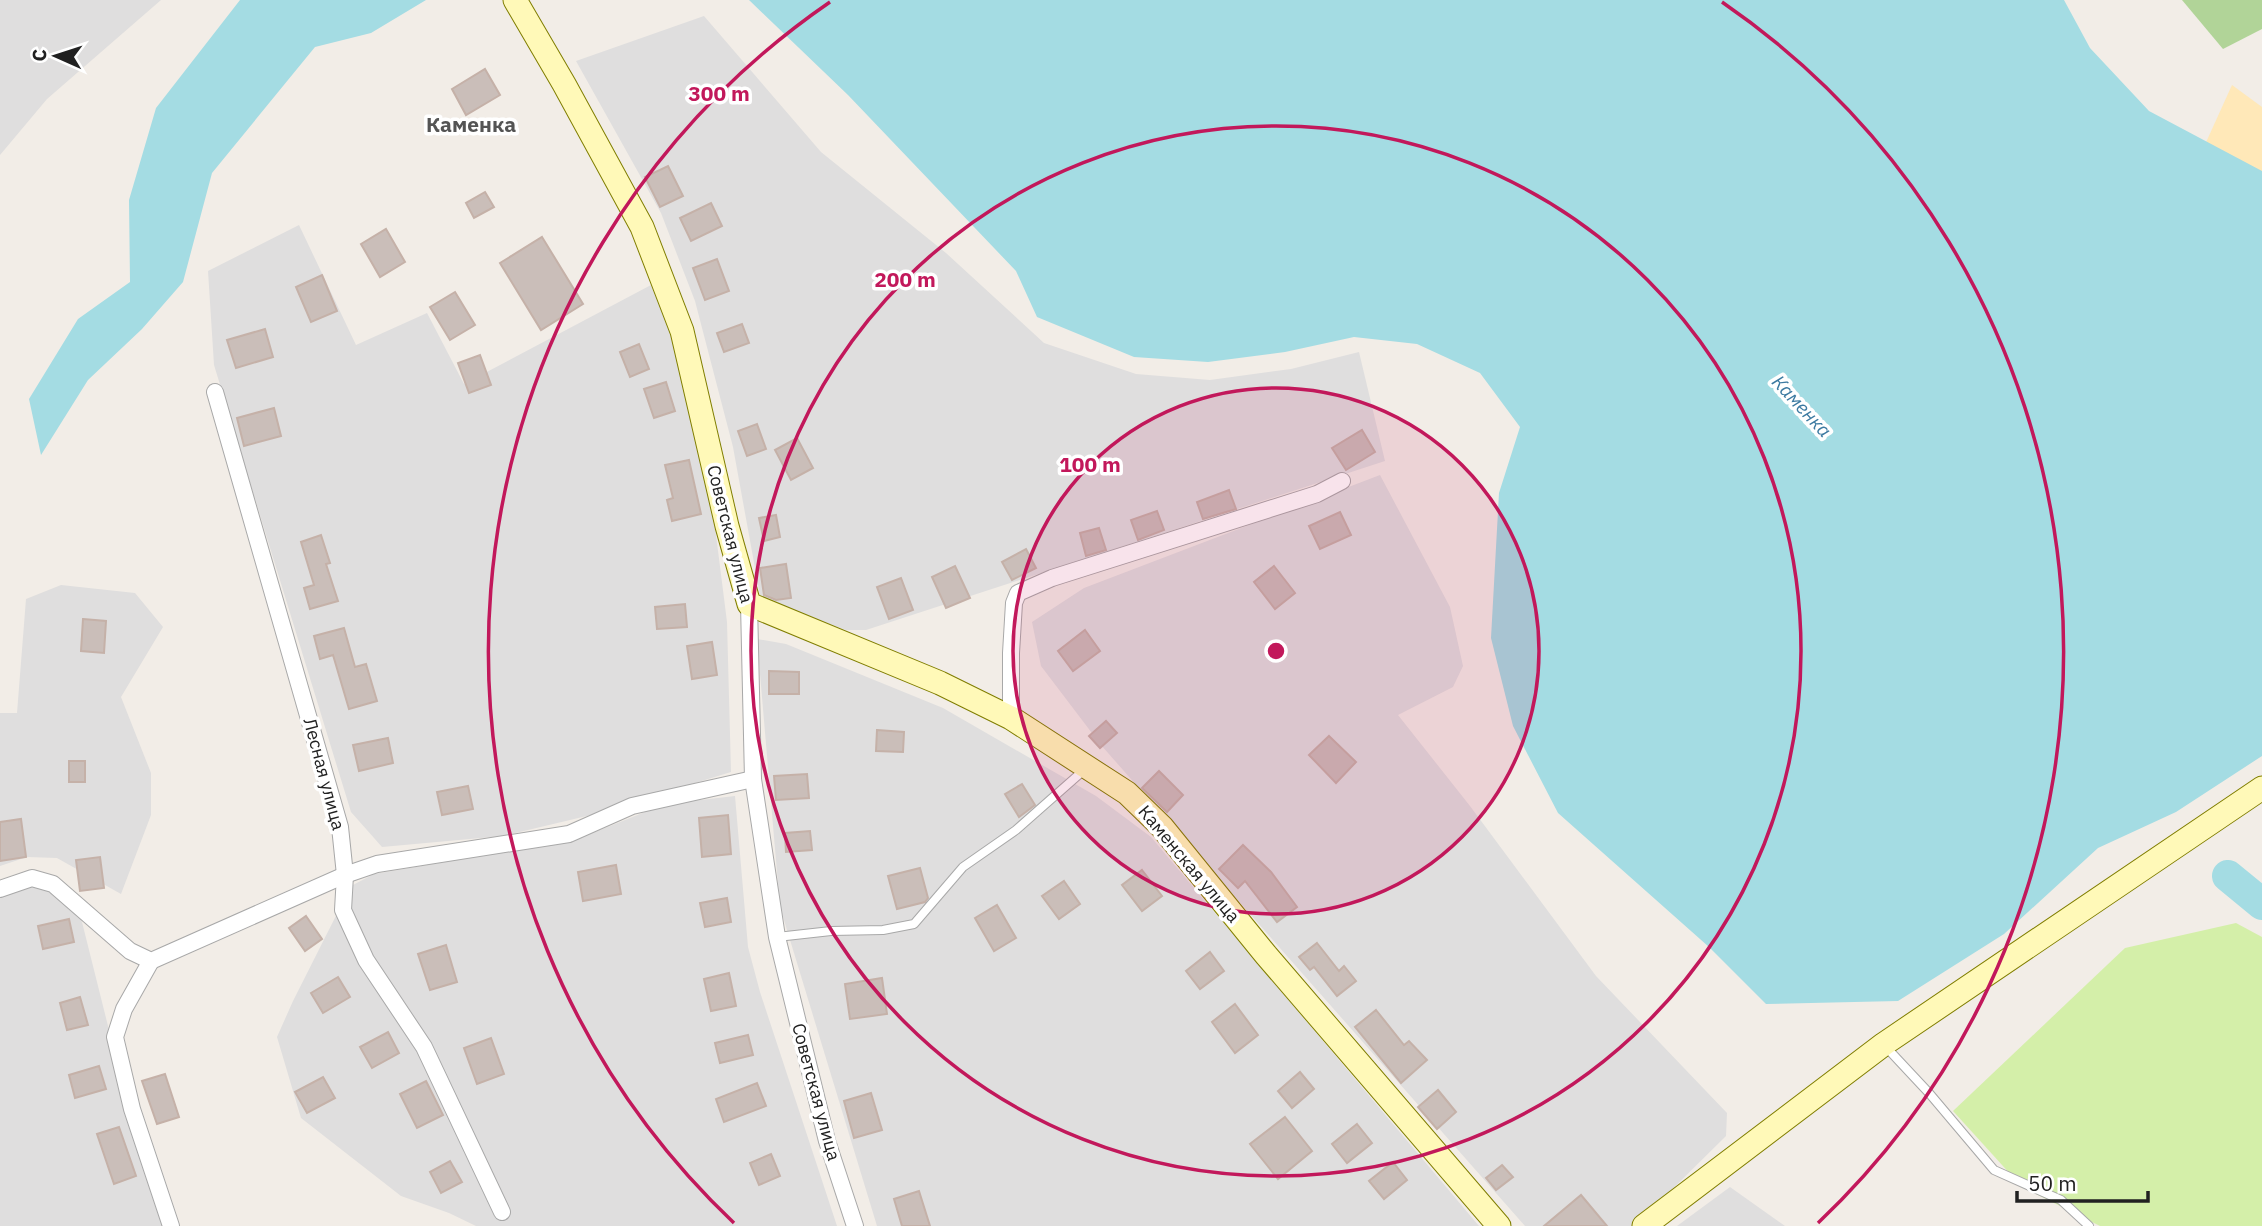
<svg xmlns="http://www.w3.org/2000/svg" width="2262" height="1226" viewBox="0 0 2262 1226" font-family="'IBM Plex Sans',sans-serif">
	<rect width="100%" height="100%" fill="#f2ede7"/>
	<g fill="#dfdede">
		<path d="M0 0H161L47 99 0 155Z"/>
		<path d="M704 16 821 152 946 253 1044 343 1136 374 1210 380 1291 369 1359 352 1385 461 866 630H846L761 601 733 447 695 301 661 213 576 61Z"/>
		<path d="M299 225 356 345 427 313 464 384 651 285 671 335 715 527 727 622 731 772 591 815 503 836 382 847 351 812 214 365 208 271Z"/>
		<path d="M1380 475 1450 607 1463 666 1453 687 1398 715 1470 806 1596 976 1727 1113 1726 1136 1635 1226H1525L1101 745 1041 666 1032 622 1084 588Z"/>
		<path d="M61 585 135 593 163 627 121 697 151 773V815L121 894 57 858 27 857 0 866V713H17L26 599Z"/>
		<path d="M757 639 786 644 943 708 1096 796 1151 837 1479 1226H877L780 907Z"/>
		<path d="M735 796 748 947 760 992 837 1226H476L449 1213 401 1196 301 1118 277 1037 293 1001 351 886 374 874 575 840 665 804Z"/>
		<path d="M56 878 82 922 113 1046 169 1226H0V885Z"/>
		<path d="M1730 1187 1785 1226H1677Z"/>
	</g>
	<path fill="#d4efa9" d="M2236 923 2262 937V1226H2100L2022 1187 1953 1111 2125 948Z"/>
	<path fill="#b1d498" d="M2182 0H2262V29L2223 49Z"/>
	<path fill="#ffe8b8" d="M2232 85 2262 107V212L2193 171Z"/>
	<g fill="#a4dce3">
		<path d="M240 0H426L371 33 315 47 212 173 183 282 142 329 88 380 41 455 29 399 78 319 130 282 129 200 156 108Z"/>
		<path d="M749 0H2064L2090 48 2149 111 2262 171V756L2176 812 2098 848 2004 934 1898 1001 1766 1004 1709 947 1558 813 1513 726 1491 638 1499 493 1520 427 1480 373 1417 344 1354 337 1285 352 1208 362 1134 357 1037 317 1016 271 848 95Z"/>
	</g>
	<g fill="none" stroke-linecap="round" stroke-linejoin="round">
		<path stroke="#a4dce3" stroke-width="32" d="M2228 876 2262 904"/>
	</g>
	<g fill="#cabeb9" stroke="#c5b1a8" stroke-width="2">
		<path d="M485 69 500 95 466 115 452 89Z"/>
		<path d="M668 166 683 196 660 207 645 177Z"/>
		<path d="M485 192 494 207 474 218 466 203Z"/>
		<path d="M711 203 722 226 691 241 680 218Z"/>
		<path d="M386 229 405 262 380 277 361 244Z"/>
		<path d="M542 237 583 304 541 330 500 263Z"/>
		<path d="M717 259 729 291 705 300 693 268Z"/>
		<path d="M322 275 337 311 311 322 296 287Z"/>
		<path d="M455 292 475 325 450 340 430 307Z"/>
		<path d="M742 324 749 343 724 352 717 333Z"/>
		<path d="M265 329 273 357 236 368 227 340Z"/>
		<path d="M639 344 649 369 630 377 620 352Z"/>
		<path d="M480 355 491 385 469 393 458 363Z"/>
		<path d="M666 382 675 411 654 418 644 389Z"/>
		<path d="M274 408 281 436 244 446 237 418Z"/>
		<path d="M757 424 766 449 747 456 738 431Z"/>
		<path d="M1362 430 1375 452 1346 470 1332 448Z"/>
		<path d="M797 438 813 468 791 480 775 450Z"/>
		<path d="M689 460 701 514 672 521 667 500 673 498 665 465Z"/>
		<path d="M1229 490 1236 509 1203 519 1197 502Z"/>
		<path d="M1157 511 1164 530 1138 540 1131 520Z"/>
		<path d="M1340 512 1351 535 1320 549 1309 526Z"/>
		<path d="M776 515 780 537 764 541 759 518Z"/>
		<path d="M1099 528 1106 550 1086 556 1080 533Z"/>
		<path d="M321 535 330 563 326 564 338 601 310 609 304 588 314 585 301 542Z"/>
		<path d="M1026 549 1036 568 1012 580 1002 562Z"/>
		<path d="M786 564 791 598 776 600 764 595 760 568Z"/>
		<path d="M955 566 970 598 946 608 932 577Z"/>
		<path d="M1274 566 1295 593 1275 609 1254 582Z"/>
		<path d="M901 578 913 610 889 619 877 587Z"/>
		<path d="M685 604 687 627 657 629 655 607Z"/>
		<path d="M83 619 106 621 104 653 81 651Z"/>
		<path d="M344 628 355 667 366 664 377 701 349 709 333 655 320 659 314 636Z"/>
		<path d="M1085 630 1100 651 1073 671 1058 651Z"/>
		<path d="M712 642 717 675 692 679 687 646Z"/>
		<path d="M769 671 799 672V694H769Z"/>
		<path d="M1106 721 1117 733 1100 748 1089 736Z"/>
		<path d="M877 730 904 732 903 752 876 751Z"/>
		<path d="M1329 736 1356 762 1336 783 1309 755Z"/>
		<path d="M388 738 393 763 359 771 353 745Z"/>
		<rect x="69" y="761" width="16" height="21"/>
		<path d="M1159 771 1183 795 1167 812 1142 788Z"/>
		<path d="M807 774 809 798 776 800 774 776Z"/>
		<path d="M1022 784 1035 805 1019 817 1005 794Z"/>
		<path d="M468 786 473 809 442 815 437 792Z"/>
		<path d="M728 815 731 854 702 857 699 818Z"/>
		<path d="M21 819 26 857 0 861V822Z"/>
		<path d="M810 831 812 850 786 852 785 833Z"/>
		<path d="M1243 845 1271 872 1297 907 1277 922 1245 881 1238 888 1219 869Z"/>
		<path d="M100 857 104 888 80 891 76 860Z"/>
		<path d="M616 865 621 894 583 901 578 872Z"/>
		<path d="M920 868 928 898 925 902 897 909 888 876Z"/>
		<path d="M1142 870 1162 896 1142 911 1122 885Z"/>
		<path d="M1064 881 1080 904 1059 919 1042 896Z"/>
		<path d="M727 898 731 922 705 927 700 903Z"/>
		<path d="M997 905 1016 938 994 951 975 918Z"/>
		<path d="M306 916 322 939 305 951 289 928Z"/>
		<path d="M69 919 74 942 43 949 38 926Z"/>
		<path d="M1317 943 1339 971 1344 966 1356 981 1337 996 1314 967 1310 970 1299 957Z"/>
		<path d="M446 945 457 982 430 990 418 954Z"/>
		<path d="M1210 952 1224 971 1200 989 1186 971Z"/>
		<path d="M729 973 736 1006 711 1011 704 979Z"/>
		<path d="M338 977 350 997 323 1013 311 993Z"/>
		<path d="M882 978 887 1014 850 1019 845 984Z"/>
		<path d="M80 997 88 1025 67 1030 60 1003Z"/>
		<path d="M1235 1004 1258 1035 1235 1053 1212 1022Z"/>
		<path d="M1376 1010 1404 1045 1409 1041 1427 1060 1401 1083 1355 1027Z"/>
		<path d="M388 1032 399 1053 372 1068 360 1047Z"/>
		<path d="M748 1035 753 1055 720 1063 715 1043Z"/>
		<path d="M491 1038 504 1074 477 1084 464 1048Z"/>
		<path d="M99 1066 106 1089 75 1098 69 1075Z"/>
		<path d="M1300 1072 1314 1089 1292 1108 1278 1091Z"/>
		<path d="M165 1074 179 1117 157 1124 142 1081Z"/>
		<path d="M323 1077 335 1098 307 1113 295 1092Z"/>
		<path d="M426 1081 443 1115 417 1128 400 1094Z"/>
		<path d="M757 1083 766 1106 724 1122 716 1099Z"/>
		<path d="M1438 1090 1456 1112 1437 1129 1418 1107Z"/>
		<path d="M871 1093 882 1130 854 1138 844 1101Z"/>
		<path d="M1285 1117 1312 1151 1278 1179 1250 1144Z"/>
		<path d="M1357 1124 1372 1143 1347 1163 1332 1144Z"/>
		<path d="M119 1127 136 1176 114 1184 97 1134Z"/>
		<path d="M771 1154 780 1176 759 1185 750 1163Z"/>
		<path d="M450 1161 462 1182 441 1193 430 1172Z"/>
		<path d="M1393 1162 1407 1180 1384 1199 1369 1181Z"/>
		<path d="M1502 1165 1513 1177 1496 1190 1486 1178Z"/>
		<path d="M919 1191 930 1226H902L894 1199Z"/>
		<path d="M1581 1195 1607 1226H1544Z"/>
	</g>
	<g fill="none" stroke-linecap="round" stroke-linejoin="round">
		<defs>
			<g id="lane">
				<path d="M777 937 831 931 883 930 914 924 963 867 1016 830 1084 770"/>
				<path d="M1886 1047 1929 1093 1994 1170 2061 1200 2089 1226"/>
			</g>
			<g id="street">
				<path d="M215 392 340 827 345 875 343 910 366 960 424 1047 502 1212"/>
				<path d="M749 604 753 779 777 937 827 1141 855 1226"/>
				<path d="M1011 718V653L1014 603 1018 593 1052 578 1317 494 1342 481"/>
				<path d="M0 889 32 878 53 884 130 951 151 961 345 875 377 864 569 834 632 806 753 779"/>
				<path d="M151 961 124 1009 115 1037 132 1109 171 1226"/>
			</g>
			<g id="secondary">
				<path d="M515 0 564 84 642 227 682 331 727 526 749 604 940 683 1011 718 1127 793 1162 827 1266 955 1499 1226"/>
				<path d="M1644 1226 1884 1044 2262 788"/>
			</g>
		</defs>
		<use href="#lane" stroke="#a8a8a8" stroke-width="10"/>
		<use href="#street" stroke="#a8a8a8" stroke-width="18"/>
		<use href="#secondary" stroke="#807e00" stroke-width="25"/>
		<use href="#lane" stroke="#fff" stroke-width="8"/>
		<use href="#street" stroke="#fff" stroke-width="16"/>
		<use href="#secondary" stroke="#fff9b8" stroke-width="23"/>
	</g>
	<circle cx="1276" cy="651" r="263" fill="#c2185b" fill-opacity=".12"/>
	<g fill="none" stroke="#c2185b" stroke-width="3.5">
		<circle cx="1276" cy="651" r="263"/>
		<circle cx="1276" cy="651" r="525"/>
		<path d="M734 1223A788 788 0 0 1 830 2M1722 2A788 788 0 0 1 1818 1223"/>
	</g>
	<g text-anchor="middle" stroke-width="7" stroke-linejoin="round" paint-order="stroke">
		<g font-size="18" fill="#212121" stroke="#fff">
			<text transform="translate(730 534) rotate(76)" y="6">Советская улица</text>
			<text transform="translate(324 774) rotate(75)" y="6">Лесная улица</text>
			<text transform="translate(1189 864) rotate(50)" y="6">Каменская улица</text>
			<text transform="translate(816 1092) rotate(75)" y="6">Советская улица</text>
		</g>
		<g font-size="19" font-style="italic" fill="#3c7aa1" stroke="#fff">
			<text transform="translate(1802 406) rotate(47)" y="7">Каменка</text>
		</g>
		<g font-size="21" font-weight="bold" fill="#545454" stroke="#fff">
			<text x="471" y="132">Каменка</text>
		</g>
	</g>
	<circle cx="1276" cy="651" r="10" fill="#c2185b" stroke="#fff" stroke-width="3.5"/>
	<g font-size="21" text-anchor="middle" font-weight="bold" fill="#c2185b" stroke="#fff" stroke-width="7" stroke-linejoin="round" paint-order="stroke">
		<text x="719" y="101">300 m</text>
		<text x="905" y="287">200 m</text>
		<text x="1090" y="472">100 m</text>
	</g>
	<g transform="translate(56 56) rotate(273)" stroke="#ffffff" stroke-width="5" paint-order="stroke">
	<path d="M0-5L12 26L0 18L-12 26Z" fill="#212121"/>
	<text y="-10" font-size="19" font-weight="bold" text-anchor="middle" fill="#212121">С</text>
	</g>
	<path d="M2017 1191v10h131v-10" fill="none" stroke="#212121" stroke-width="3.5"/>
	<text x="2028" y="1191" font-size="21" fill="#212121" stroke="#ffffff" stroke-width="5" paint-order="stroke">50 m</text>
</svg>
